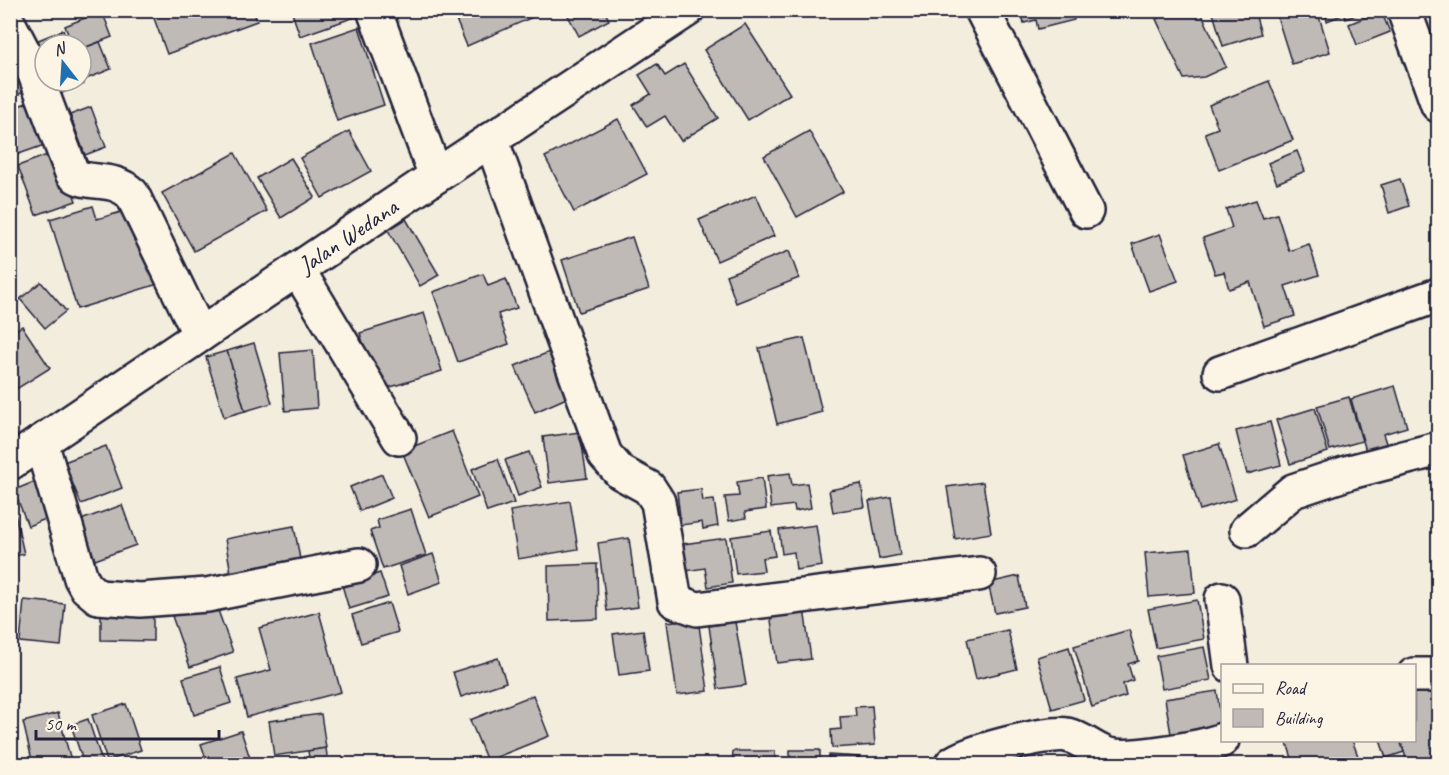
<svg xmlns="http://www.w3.org/2000/svg" width="1449" height="775" viewBox="0 0 1449 775" font-family="Caveat,sans-serif">
	<rect width="100%" height="100%" fill="#f3edde"/>
	<filter id="ink" filterUnits="userSpaceOnUse"><feTurbulence type="fractalNoise" baseFrequency=".0167" numOctaves="2"/><feDisplacementMap in="SourceGraphic" scale="12" xChannelSelector="R" yChannelSelector="G"/><feConvolveMatrix kernelMatrix="1 2 1 2 8 2 1 2 1" color-interpolation-filters="sRGB"/></filter>
	<g filter="url(#ink)">
		<g fill="#bfbab6" stroke="#22223b" stroke-width="1.5">
			<path d="M151 10H253L257 21 167 54Z"/>
			<path d="M291 10H353L355 17 300 36Z"/>
			<path d="M452 10H540L542 13 467 46Z"/>
			<path d="M565 10H604L609 20 579 36Z"/>
			<path d="M1021 10H1072L1074 20 1038 29 1036 20 1024 23Z"/>
			<path d="M1174 10H1200L1226 67 1204 77 1184 79 1156 19Z"/>
			<path d="M1212 10H1254L1261 34 1223 46Z"/>
			<path d="M1275 10H1317L1330 52 1292 64Z"/>
			<path d="M1324 10H1340L1342 15 1327 21Z"/>
			<path d="M1343 10H1367L1346 19Z"/>
			<path d="M102 11 112 37 81 49V45H72L65 26Z"/>
			<path d="M1381 11 1390 32 1357 45 1349 24Z"/>
			<path d="M745 24 790 94 748 120 704 50Z"/>
			<path d="M359 27 384 105 337 121 312 43Z"/>
			<path d="M63 30 69 45H45V64L36 41Z"/>
			<path d="M100 42 111 69 86 79 81 67V49Z"/>
			<path d="M10 47 36 85 10 99Z"/>
			<path d="M657 64 665 76 684 64 718 118 681 141 665 116 647 127 633 105 651 94 639 75Z"/>
			<path d="M81 75 84 84 57 95 52 81H81Z"/>
			<path d="M1269 81 1293 140 1219 170 1205 133 1218 128 1209 105Z"/>
			<path d="M37 99 53 142 13 156 10 148V109Z"/>
			<path d="M91 107 106 147 85 155 70 115Z"/>
			<path d="M618 119 647 174 574 212 545 157Z"/>
			<path d="M349 131 371 171 322 198 300 158Z"/>
			<path d="M809 131 843 192 797 217 764 156Z"/>
			<path d="M58 151 76 201 36 215 18 166Z"/>
			<path d="M1297 151 1305 171 1277 183 1268 163Z"/>
			<path d="M235 153 267 211 194 251 162 193Z"/>
			<path d="M291 158 315 197 281 218 257 178Z"/>
			<path d="M1400 179 1409 206 1389 213 1381 185Z"/>
			<path d="M756 195 774 236 717 261 699 220Z"/>
			<path d="M1256 200 1263 218 1277 214 1289 251 1309 244 1319 275 1285 286 1295 316 1264 326 1250 282 1229 289 1224 272 1215 274 1203 238 1232 228 1226 209Z"/>
			<path d="M93 206 97 219 135 208 158 284 77 309 50 219Z"/>
			<path d="M406 219 439 275 420 286 388 230Z"/>
			<path d="M1160 234 1178 281 1149 291 1132 244Z"/>
			<path d="M632 237 649 289 579 312 562 260Z"/>
			<path d="M789 251 799 278 736 303 726 275Z"/>
			<path d="M483 274 488 286 506 279 517 308 498 314 509 344 458 362 433 292Z"/>
			<path d="M41 282 66 311 45 328 20 299Z"/>
			<path d="M424 313 442 371 378 391 360 333Z"/>
			<path d="M22 326 50 368 10 393V334Z"/>
			<path d="M804 338 822 412 777 424 759 348Z"/>
			<path d="M254 343 272 403 245 411 227 351Z"/>
			<path d="M313 350 317 408 285 411 280 353Z"/>
			<path d="M227 351 245 411 224 417 206 357Z"/>
			<path d="M552 351 571 396 535 412 515 366Z"/>
			<path d="M1395 386 1407 427 1383 434 1389 452 1368 458 1351 399Z"/>
			<path d="M1349 397 1362 441 1330 450 1317 406Z"/>
			<path d="M1315 408 1328 452 1290 464 1276 420Z"/>
			<path d="M1270 422 1281 465 1247 474 1236 431Z"/>
			<path d="M452 431 478 497 429 517 402 451Z"/>
			<path d="M580 432 587 478 549 483 543 437Z"/>
			<path d="M1219 444 1236 499 1200 510 1183 455Z"/>
			<path d="M106 446 122 488 81 504 64 462Z"/>
			<path d="M529 452 542 487 518 496 505 460Z"/>
			<path d="M498 459 514 503 487 512 472 469Z"/>
			<path d="M790 473 792 485 807 483 811 508 795 511 794 505 771 508 767 476Z"/>
			<path d="M382 474 392 498 360 511 350 487Z"/>
			<path d="M44 478 58 514 28 526 14 490Z"/>
			<path d="M762 478 766 509 745 512 746 518 729 521 725 497 739 496 737 482Z"/>
			<path d="M983 482 991 533 955 539 947 487Z"/>
			<path d="M861 484 865 507 833 512 829 490Z"/>
			<path d="M701 489 703 501 714 500 718 526 703 529 702 522 681 525 677 492Z"/>
			<path d="M11 496 24 554 10 557V496Z"/>
			<path d="M891 497 900 555 879 559 869 501Z"/>
			<path d="M570 501 578 549 518 559 510 511Z"/>
			<path d="M122 505 136 545 95 560 81 520Z"/>
			<path d="M411 509 426 555 383 569 370 531 379 528 377 520Z"/>
			<path d="M816 525 822 566 796 570 794 552 782 554 779 530Z"/>
			<path d="M294 526 300 559 231 573 225 539Z"/>
			<path d="M771 531 775 556 762 558 764 571 736 574 731 537Z"/>
			<path d="M629 538 638 607 607 611 598 543Z"/>
			<path d="M726 538 732 583 708 587 705 568 686 571 683 544Z"/>
			<path d="M1191 549 1195 593 1149 597 1145 553Z"/>
			<path d="M433 554 442 582 408 594 399 566Z"/>
			<path d="M597 564 598 619 549 621 548 566Z"/>
			<path d="M380 573 388 597 349 609 342 585Z"/>
			<path d="M1019 576 1025 607 995 613 988 583Z"/>
			<path d="M24 600 65 604 61 646 20 642Z"/>
			<path d="M1197 600 1204 639 1156 648 1148 609Z"/>
			<path d="M215 602 233 652 190 667 172 616Z"/>
			<path d="M389 603 398 632 361 643 352 615Z"/>
			<path d="M101 606H153V641L101 640Z"/>
			<path d="M804 608 811 659 777 663 770 613Z"/>
			<path d="M319 612 341 692 247 717 237 679 271 670 259 628Z"/>
			<path d="M698 618 708 691 677 695 667 622Z"/>
			<path d="M735 622 746 685 718 689 709 626Z"/>
			<path d="M643 630 649 671 619 675 613 634Z"/>
			<path d="M1008 630 1017 669 976 679 967 639Z"/>
			<path d="M1129 630 1138 661 1128 664 1133 680 1123 684 1126 696 1092 707 1074 646Z"/>
			<path d="M1069 647 1084 700 1052 709 1037 657Z"/>
			<path d="M1204 647 1211 680 1162 689 1156 656Z"/>
			<path d="M498 658 506 682 461 697 453 672Z"/>
			<path d="M220 667 231 703 194 715 183 678Z"/>
			<path d="M1414 685 1431 686 1434 693 1438 691V760L1424 764H1408L1400 740H1414Z"/>
			<path d="M1217 691 1222 727 1171 734 1165 699Z"/>
			<path d="M533 695 549 736 487 761 470 720Z"/>
			<path d="M126 704 141 750 107 761 92 715Z"/>
			<path d="M872 706 875 745 832 748 831 730 841 729 840 717 856 716 855 707Z"/>
			<path d="M58 713 72 764H33L23 722Z"/>
			<path d="M321 714 326 748 274 756 269 721Z"/>
			<path d="M88 719 103 764H84L71 725Z"/>
			<path d="M241 731 252 764H208L201 744Z"/>
			<path d="M1286 740H1352L1361 764H1294Z"/>
			<path d="M1380 740H1400L1404 752 1386 758Z"/>
			<path d="M326 748 328 764H310L308 751Z"/>
			<rect x="790" y="750" width="30" height="14"/>
			<path d="M733 751H775V764H732Z"/>
			<path d="M829 755 859 757V764H828Z"/>
		</g>
		<g fill="none" stroke-linecap="round" stroke-linejoin="round">
			<defs>
				<g id="minor">
					<path d="M374 10 436 176"/>
					<path d="M982 10 1086 211"/>
					<path d="M1404 10 1438 105"/>
					<path d="M10 26 35 74 72 173C86 187 111 174 132 194L200 335"/>
					<path d="M491 139 605 455 620 472 649 488 658 502 675 601 697 609 979 574"/>
					<path d="M298 270 399 438"/>
					<path d="M1220 373 1438 295"/>
					<path d="M41 442 81 578 86 587 98 597 140 600 207 595 359 565"/>
					<path d="M10 463 436 176 687 10"/>
					<path d="M1247 530 1293 491 1350 472 1438 449"/>
					<path d="M1222 599 1231 666"/>
					<path d="M1414 675H1438"/>
					<path d="M952 764C967 752 1049 731 1067 735 1083 739 1094 751 1109 755 1129 760 1203 748 1222 740"/>
				</g>
			</defs>
			<use href="#minor" stroke="#22223b" stroke-width="38"/>
			<use href="#minor" stroke="#fcf5e5" stroke-width="33"/>
		</g>
	</g>
	<g text-anchor="middle" stroke-width="6" stroke-linejoin="round" paint-order="stroke">
		<g font-size="24" fill="#22223b" stroke="#fcf5e5">
			<text transform="translate(348 236) rotate(-34)" y="8">Jalan Wedana</text>
		</g>
	</g>
	<rect width="1449" height="775" fill="none" stroke="#fcf5e5" stroke-width="36"/>
	<rect x="18" y="18" width="1413" height="739" fill="none" stroke="#22223b" stroke-width="2" filter="url(#ink)"/>
	<rect x="1221" y="664" width="195" height="78" fill="#fcf5e5" stroke="#a5a1a1" stroke-width="1.5"/>
	<rect x="1233" y="684" width="30" height="9" fill="#fcf5e5" stroke="#a5a1a1" stroke-width="1.5"/>
	<text x="1275" y="694" font-size="18" fill="#22223b">Road</text>
	<rect x="1233" y="709" width="30" height="18" fill="#bfbab6" stroke="#a5a1a1" stroke-width="1.5"/>
	<text x="1275" y="724" font-size="18" fill="#22223b">Building</text>
	<g transform="translate(63 63) rotate(343)"><circle r="28" fill="#fcf5e5" stroke="#a5a1a1" stroke-width="1.5"/>
	<path d="M0-4.5L10 22L0 15L-10 22Z" fill="#1f6fb2"/>
	<text y="-9" font-size="16" font-weight="bold" text-anchor="middle" fill="#22223b">N</text>
	</g>
	<path d="M36 730v9h183v-9" fill="none" stroke="#22223b" stroke-width="3"/>
	<text x="45" y="730" font-size="18" fill="#22223b" stroke="#fcf5e5" stroke-width="4.5" paint-order="stroke">50 m</text>
</svg>
